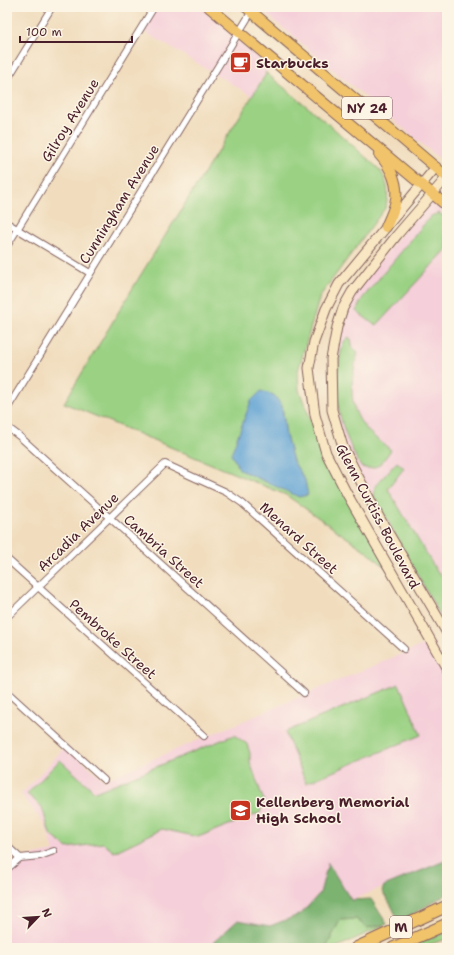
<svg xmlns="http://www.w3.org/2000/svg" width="454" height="955" viewBox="0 0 454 955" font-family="'Shantell Sans',sans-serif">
	<rect width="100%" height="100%" fill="#fcf5e5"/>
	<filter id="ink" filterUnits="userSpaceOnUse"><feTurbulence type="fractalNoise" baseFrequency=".025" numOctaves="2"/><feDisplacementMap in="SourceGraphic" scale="8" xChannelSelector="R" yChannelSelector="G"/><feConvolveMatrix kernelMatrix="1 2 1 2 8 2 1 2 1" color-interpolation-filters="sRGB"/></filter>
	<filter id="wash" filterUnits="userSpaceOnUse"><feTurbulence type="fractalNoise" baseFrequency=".012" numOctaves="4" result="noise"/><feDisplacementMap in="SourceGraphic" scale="16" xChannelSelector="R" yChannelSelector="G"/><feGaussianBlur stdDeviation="0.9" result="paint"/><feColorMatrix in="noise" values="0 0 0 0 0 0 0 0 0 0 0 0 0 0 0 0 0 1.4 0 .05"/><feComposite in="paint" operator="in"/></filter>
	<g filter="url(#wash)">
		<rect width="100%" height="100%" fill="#f1ddbe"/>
		<g fill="#f5cfd9">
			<path d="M145 7H209L273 60 252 96 140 29 151 11Z"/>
			<path d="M258 7H447V165Z"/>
			<path d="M435 193 447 203V631L345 448 334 411 332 357 352 295Z"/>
			<path d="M432 641 447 669V860L345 903 328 864 320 893 301 914 270 926 238 920 207 948H7V869L20 858 54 851 45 825 21 794 66 746 104 780Z"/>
		</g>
		<g fill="#9ad183" stroke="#727857" fill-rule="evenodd">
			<path d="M265 72 332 127 380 170C388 182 390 194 385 208L320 296 298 371 299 390 321 446 389 570 366 551 286 495 64 403 140 276 266 74ZM282 406 286 436 293 461 305 480 241 470Z"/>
			<path d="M439 213 447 219V249L376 326 356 311 362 299 431 216Z"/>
			<path d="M349 337 351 339 353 349 358 353C350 381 347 410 369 432 376 439 384 444 391 450 382 462 377 472 361 467 341 431 331 397 340 356 342 350 342 340 349 337Z"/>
			<path d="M397 462 404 468 388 489 436 570 447 580V628L374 496 375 486Z"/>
			<path d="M399 684 421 735 306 783 285 732Z"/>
			<path d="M234 735 247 744 250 753V762L264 801 260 813 198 837 162 829 114 852 103 843 67 848 50 834 42 807 27 794 60 760 95 792Z"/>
			<path d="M356 919 367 928 387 924 335 948H326L340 920Z"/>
			<path d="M447 932V939L417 948 410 947Z"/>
		</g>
		<g fill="#7bb371" stroke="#62694e">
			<path d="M447 860V894L399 922 392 907 382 891 384 886Z"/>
			<path d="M328 863 351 900 371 899 387 924 367 928 356 919 340 920 326 948H207L238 920 270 926 301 914 320 893Z"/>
		</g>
		<path fill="#60a3d4" stroke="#556180" d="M261 391 274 395 282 406 286 436 293 461 305 480 308 495 299 497 240 470 231 454 251 401Z"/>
	</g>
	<g filter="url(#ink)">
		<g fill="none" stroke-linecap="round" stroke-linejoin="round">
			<defs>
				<g id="street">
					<path d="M7 80 52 7"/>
					<path d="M7 223 90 273"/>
					<path d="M7 246 154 7"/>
					<path d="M7 409 252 11"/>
					<path d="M7 427 19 436 304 693"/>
					<path d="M7 559 204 736"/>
					<path d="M7 617 165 464 226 492 242 503 404 649"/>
					<path d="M7 692 104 780"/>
					<path d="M7 846 20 858"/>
					<path d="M7 869 20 858 40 856 54 851"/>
				</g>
				<g id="secondary">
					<path d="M436 167 339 284 326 309 314 342 309 368 315 415 326 453 347 494 447 669"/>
					<path d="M447 177 397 235 352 292 343 308 337 327 331 359 332 410 343 447 379 517 447 633"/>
				</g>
				<g id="primary">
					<path d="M209 7 447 206"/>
					<path d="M246 7 447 177"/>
					<path d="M379 154C391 167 400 186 395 204 393 212 389 220 386 227"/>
				</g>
				<g id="highway">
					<path d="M356 948 447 906"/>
					<path d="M393 948 447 924"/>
				</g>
			</defs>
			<use href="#street" stroke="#84625e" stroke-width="8"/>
			<use href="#secondary" stroke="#84625e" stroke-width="11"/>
			<use href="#primary" stroke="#84625e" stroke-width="12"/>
			<use href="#highway" stroke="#84625e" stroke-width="13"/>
			<use href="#street" stroke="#fff" stroke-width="6"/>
			<use href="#secondary" stroke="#f9e7c3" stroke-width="9"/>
			<use href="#primary" stroke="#f1c36a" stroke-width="10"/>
			<use href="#highway" stroke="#f1c36a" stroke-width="11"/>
		</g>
	</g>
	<defs>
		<symbol id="cafe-square" viewBox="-11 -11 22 22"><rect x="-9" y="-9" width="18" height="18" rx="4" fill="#c8321e" stroke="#fcf5e5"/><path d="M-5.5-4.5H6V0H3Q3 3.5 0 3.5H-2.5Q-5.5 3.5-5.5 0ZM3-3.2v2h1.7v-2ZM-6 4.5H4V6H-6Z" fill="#fff"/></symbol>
		<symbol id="school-square" viewBox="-11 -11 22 22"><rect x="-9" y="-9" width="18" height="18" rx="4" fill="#c8321e" stroke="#fcf5e5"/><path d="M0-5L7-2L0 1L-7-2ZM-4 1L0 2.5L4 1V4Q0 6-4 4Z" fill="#fff"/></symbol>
	</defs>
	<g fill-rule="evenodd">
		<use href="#cafe-square" x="228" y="50" width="25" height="25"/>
		<use href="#school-square" x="228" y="798" width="25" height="25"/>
	</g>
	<g text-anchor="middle" stroke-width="3" stroke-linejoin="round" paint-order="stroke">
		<g fill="#fcf5e5" stroke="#7f5f63" stroke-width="1">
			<rect x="342" y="97" width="50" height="22" rx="3"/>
			<rect x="390" y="916" width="22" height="22" rx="3"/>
		</g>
		<g font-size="13" font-weight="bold" fill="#4a1f2b">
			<text x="367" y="113">NY 24</text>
			<text x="401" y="932">M</text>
		</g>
		<g font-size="14" font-weight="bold" fill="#4a1f2b" stroke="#fcf5e5" text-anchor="start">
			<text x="256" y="68">Starbucks</text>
			<text x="256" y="807">Kellenberg Memorial<tspan x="256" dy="16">High School</tspan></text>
		</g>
		<g font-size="14" fill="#4a1f2b" stroke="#fcf5e5">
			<text transform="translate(70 120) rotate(-58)" y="5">Gilroy Avenue</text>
			<text transform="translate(119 204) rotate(-58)" y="5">Cunningham Avenue</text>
			<text transform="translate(378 516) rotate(62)" y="5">Glenn Curtiss Boulevard</text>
			<text transform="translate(78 532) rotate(-44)" y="5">Arcadia Avenue</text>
			<text transform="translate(299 538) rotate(42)" y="5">Menard Street</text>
			<text transform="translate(164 551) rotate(42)" y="5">Cambria Street</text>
			<text transform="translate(113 639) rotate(42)" y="5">Pembroke Street</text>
		</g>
	</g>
	<rect width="454" height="955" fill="none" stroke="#fcf5e5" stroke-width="24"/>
	<g transform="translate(38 917) rotate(65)" stroke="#fcf5e5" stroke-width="3" paint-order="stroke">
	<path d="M0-3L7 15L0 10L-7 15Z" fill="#4a1f2b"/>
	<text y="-6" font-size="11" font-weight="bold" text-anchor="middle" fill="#4a1f2b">N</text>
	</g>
	<path d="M20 36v6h112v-6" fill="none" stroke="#4a1f2b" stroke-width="2"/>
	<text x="26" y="36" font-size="12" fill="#4a1f2b" stroke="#fcf5e5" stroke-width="3" paint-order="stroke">100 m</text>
</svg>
